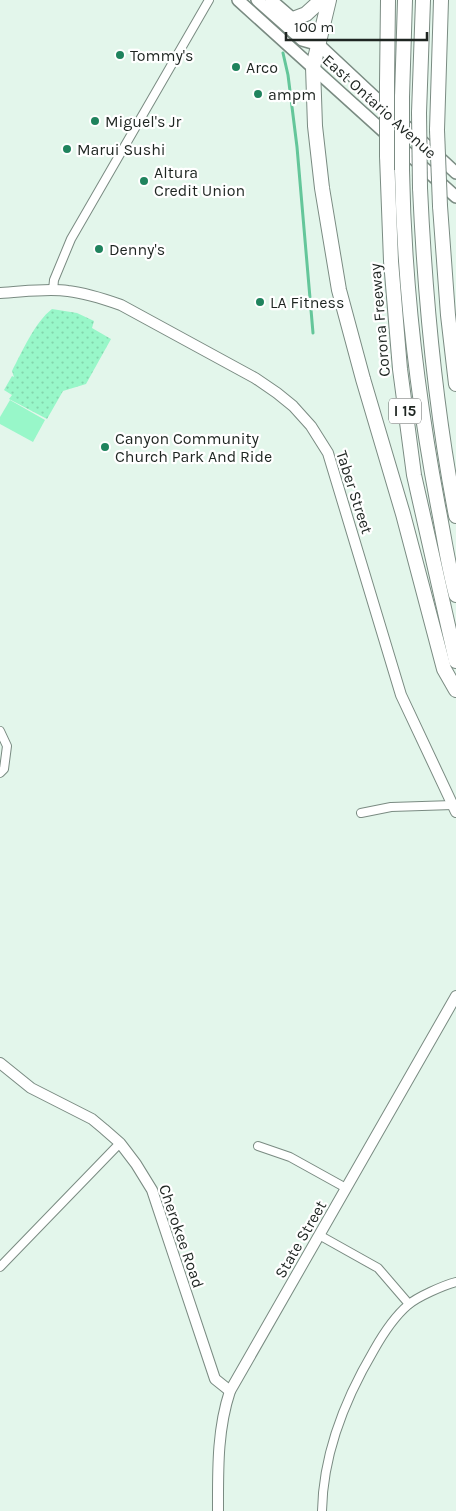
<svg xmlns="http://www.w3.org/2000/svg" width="456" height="1511" viewBox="0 0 456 1511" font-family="Karla,sans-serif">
	<defs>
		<pattern id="park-dots" width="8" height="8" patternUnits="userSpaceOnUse" patternTransform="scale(1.25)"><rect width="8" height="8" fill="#98f7c9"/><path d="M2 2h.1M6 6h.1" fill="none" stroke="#83d4ac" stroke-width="1.8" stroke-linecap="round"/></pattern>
	</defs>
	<rect width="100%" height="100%" fill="#e3f6eb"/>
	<path fill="url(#park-dots)" d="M52 309 77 313 94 321 92 328 111 339 86 384 63 391 47 419 9 399 12 395 4 390 12 376 14 377 12 371C22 352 35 322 52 309Z"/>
	<path fill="#98f7c9" d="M10 400 45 420 33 442 0 424V417Z"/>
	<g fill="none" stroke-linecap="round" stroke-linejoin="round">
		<path stroke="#64c69a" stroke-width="3" d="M283 53 288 75 297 147 313 333"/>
		<defs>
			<g id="street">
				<path d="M53 290 54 280 71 239 209 0"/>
				<path d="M0 731 7 746 4 769 0 773"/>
				<path d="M361 813 391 807 453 805"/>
				<path d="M258 1146 290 1157 346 1188"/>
				<path d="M319 1235 378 1268 409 1304"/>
				<path d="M0 1267 120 1143"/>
				<path d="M322 1511C323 1454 345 1399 374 1350 383 1334 394 1317 408 1305 417 1297 444 1285 456 1282"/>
			</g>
			<g id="secondary">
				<path d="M0 293C22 292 46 288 68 291 86 293 104 299 121 305L255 378 277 393 293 406 311 426 328 453 401 695 456 812"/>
				<path d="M0 1063 31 1088 92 1119 104 1129 120 1143 136 1164 152 1190 215 1379 230 1391"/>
				<path d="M218 1511C218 1471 217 1430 230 1391L456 996"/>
			</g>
			<g id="primary">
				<path d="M238 0 456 197"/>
				<path d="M257 0 302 40 316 44"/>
				<path d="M271 0 293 19 318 44 456 173"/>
			</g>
			<g id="highway">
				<path d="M329 0 313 67 315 126 322 188 339 290 363 379 403 514 444 669 456 690"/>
				<path d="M293 19 306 14 318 3 319 0"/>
				<path d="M387 83 388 0"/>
				<path d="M402 97 405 0"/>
				<path d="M419 113 423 0"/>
				<path d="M437 130 441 0"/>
				<path d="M387 156 391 261 400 369 414 475 456 661"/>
				<path d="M402 170C404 283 417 395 438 506 444 536 448 566 456 595"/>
				<path d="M420 188C425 298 435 408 456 516"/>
				<path d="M440 206 448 315 456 384"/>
			</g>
		</defs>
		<use href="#street" stroke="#7a8b82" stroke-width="10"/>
		<use href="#secondary" stroke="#7a8b82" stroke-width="12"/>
		<use href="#primary" stroke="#7a8b82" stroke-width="14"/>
		<use href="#highway" stroke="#7a8b82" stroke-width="16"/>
		<use href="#street" stroke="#fff" stroke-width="8"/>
		<use href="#secondary" stroke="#fff" stroke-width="10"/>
		<use href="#primary" stroke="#fff" stroke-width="11"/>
		<use href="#highway" stroke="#fff" stroke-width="14"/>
		<defs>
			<g id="highway-bridge">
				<path d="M419 113 420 188"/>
				<path d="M437 130 440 206"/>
				<path d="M387 156V83"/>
				<path d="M402 170V97"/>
			</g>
		</defs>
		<use href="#highway-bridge" stroke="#7a8b82" stroke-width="16" stroke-linecap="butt"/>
		<use href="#highway-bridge" stroke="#fff" stroke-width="14"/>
	</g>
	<g fill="#1f835d" stroke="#fff" stroke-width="2">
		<circle cx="120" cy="55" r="5"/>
		<circle cx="236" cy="67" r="5"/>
		<circle cx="258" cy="94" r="5"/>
		<circle cx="95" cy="121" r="5"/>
		<circle cx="67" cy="149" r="5"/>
		<circle cx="144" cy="181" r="5"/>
		<circle cx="99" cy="249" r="5"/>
		<circle cx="260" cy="302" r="5"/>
		<circle cx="105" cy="447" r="5"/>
	</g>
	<g text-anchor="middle" stroke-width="4.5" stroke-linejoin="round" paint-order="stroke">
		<rect fill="#fff" stroke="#626664" stroke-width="1" x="389" y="398.5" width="32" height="25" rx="4"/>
		<g font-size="15" font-weight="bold" fill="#1e2521">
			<text x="405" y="416">I 15</text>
		</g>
		<g font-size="16" fill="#1e2521" stroke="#fff" text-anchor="start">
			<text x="130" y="61">Tommy's</text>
			<text x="246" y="73">Arco</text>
			<text x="268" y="100">ampm</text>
			<text x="105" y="127">Miguel's Jr</text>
			<text x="77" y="155">Marui Sushi</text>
			<text x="154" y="178">Altura<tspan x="154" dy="18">Credit Union</tspan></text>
			<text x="109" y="255">Denny's</text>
			<text x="270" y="308">LA Fitness</text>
			<text x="115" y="444">Canyon Community<tspan x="115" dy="18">Church Park And Ride</tspan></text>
		</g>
		<g font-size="16" fill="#1e2521" stroke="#fff">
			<text transform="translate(380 106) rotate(42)" y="6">East Ontario Avenue</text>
			<text transform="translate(379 320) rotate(-95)" y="6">Corona Freeway</text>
			<text transform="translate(355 492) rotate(72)" y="6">Taber Street</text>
			<text transform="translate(182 1236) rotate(71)" y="6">Cherokee Road</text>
			<text transform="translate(300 1239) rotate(-60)" y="6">State Street</text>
		</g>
	</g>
	<path d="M286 32v8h141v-8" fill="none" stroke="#1e2521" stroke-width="2.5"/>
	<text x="294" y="32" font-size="15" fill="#1e2521" stroke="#ffffff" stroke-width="4" paint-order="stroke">100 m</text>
</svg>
